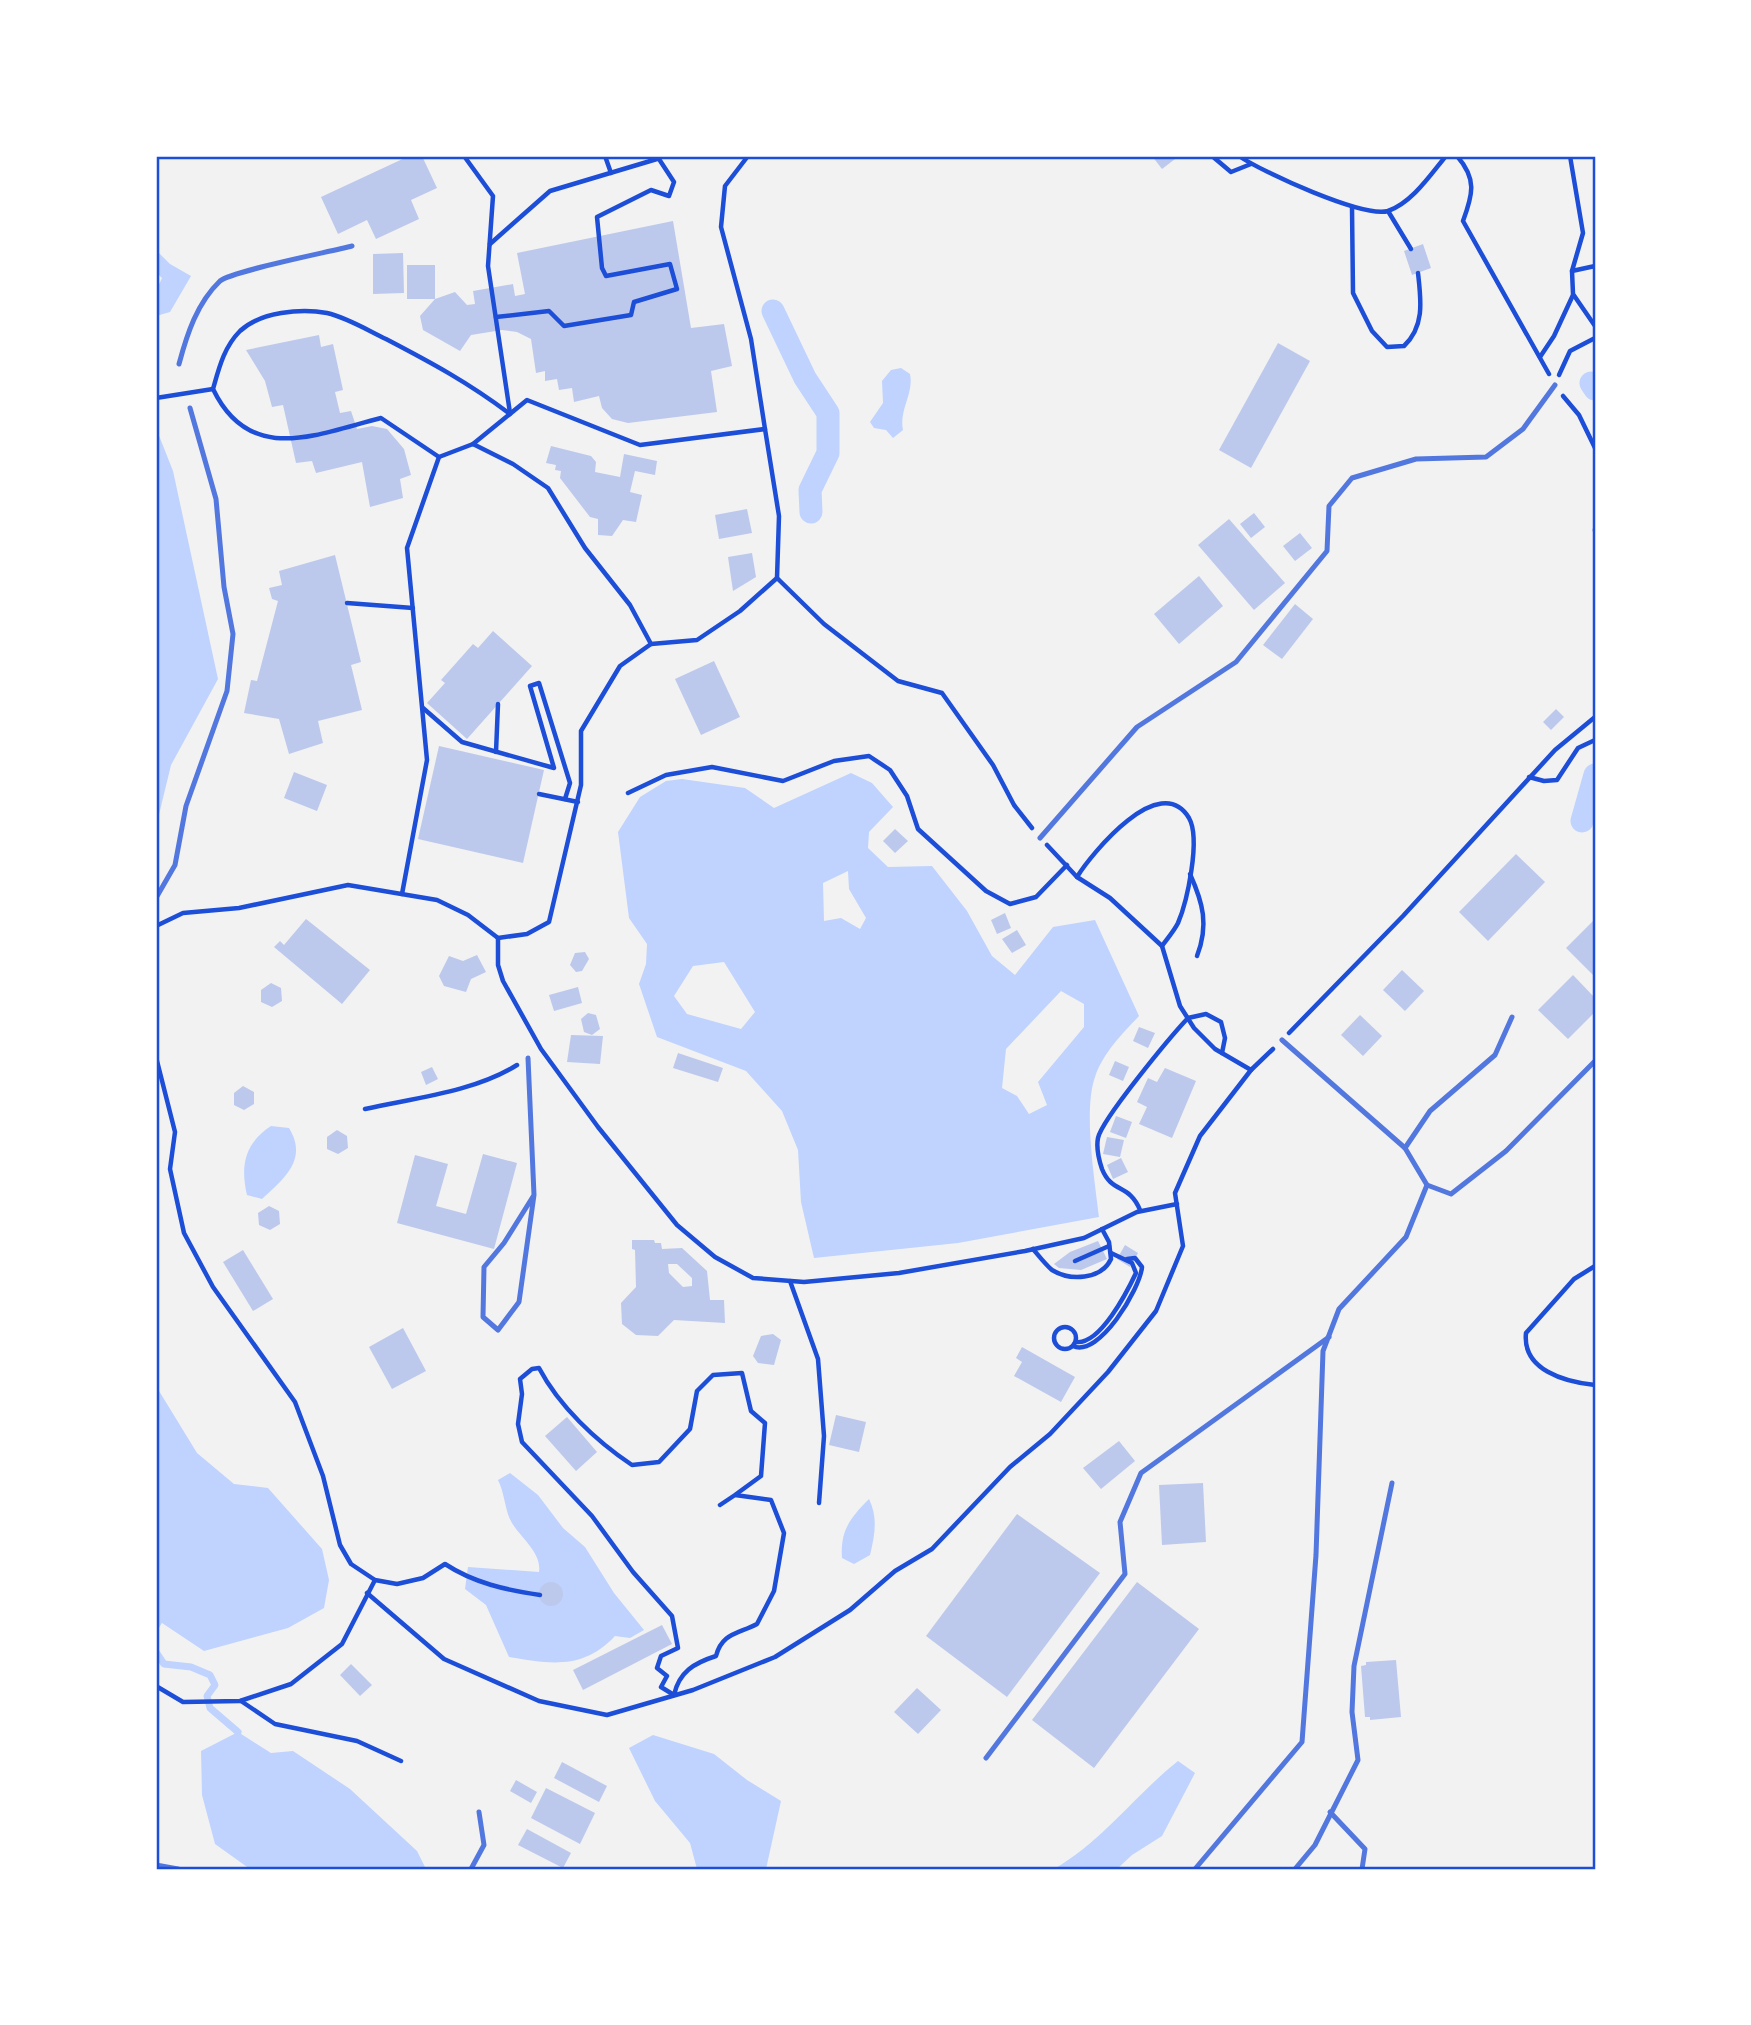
<svg xmlns="http://www.w3.org/2000/svg" width="1751" height="2025" viewBox="0 0 1751 2025" font-family="'Noto Sans',sans-serif">
	<rect width="100%" height="100%" fill="#f2f2f2"/>
	<g fill="#bfd3fe" fill-rule="evenodd">
		<path d="M156 250 170 264 191 276 170 312 156 316V291L162 278 156 272Z"/>
		<path d="M901 368 910 374C914 394 899 409 903 430L893 438 886 430 874 428 870 422 883 403 882 381 891 370Z"/>
		<path d="M156 428 173 471 218 679 171 765 156 827Z"/>
		<path d="M851 773 872 783 893 807 869 832 868 848 888 867 932 866 967 911 992 956 1015 975 1053 927 1095 920 1139 1016C1122 1034 1103 1053 1095 1077 1083 1111 1095 1181 1099 1217L958 1243 814 1258 801 1202 798 1150 782 1111 746 1071 657 1037 639 984 646 964 647 944 629 918 618 832 640 797 666 781 682 779 745 788 774 808ZM848 871 849 889 866 918 860 929 841 918 824 921 823 883ZM724 962 755 1012 741 1029 687 1014 674 996 693 966ZM1061 991 1084 1004V1027L1038 1082 1047 1105 1029 1114 1017 1096 1002 1088 1006 1049Z"/>
		<path d="M271 1126 289 1128C308 1159 285 1178 262 1199L247 1195C240 1165 245 1143 271 1126Z"/>
		<path d="M156 1386 197 1453 234 1484 268 1488 322 1549 329 1580 324 1608 288 1628 204 1651 159 1621 156 1614Z"/>
		<path d="M510 1473 538 1495 563 1528 585 1547 614 1593 644 1630 630 1638 615 1636C583 1670 551 1664 509 1657L486 1605 465 1589 468 1567 539 1572C542 1553 521 1538 512 1523 505 1512 505 1494 498 1480Z"/>
		<path d="M869 1499C878 1518 875 1534 870 1555L854 1564 842 1558C840 1531 850 1518 869 1499Z"/>
		<path d="M238 1732 271 1753 293 1751 350 1789 417 1851 426 1869H250L215 1844 202 1795 201 1751Z"/>
		<path d="M653 1735 714 1754 747 1780 781 1801 766 1869H697L690 1843 655 1801 629 1748Z"/>
		<path d="M1178 1761 1195 1773 1162 1836 1132 1855 1117 1869H1054C1103 1841 1135 1795 1178 1761Z"/>
	</g>
	<g fill="none" stroke-linecap="round" stroke-linejoin="round">
		<g stroke="#bfd3fe" stroke-width="7">
			<path d="M156 1626 159 1621"/>
			<path d="M156 1652 164 1664 191 1667 210 1675 215 1685 207 1696 210 1708 238 1732"/>
		</g>
		<g stroke="#bfd3fe" stroke-width="23">
			<path d="M773 311 805 378 828 413V453L810 490 811 512"/>
			<path d="M1591 383 1595 389"/>
			<path d="M1582 821 1595 775"/>
		</g>
	</g>
	<g fill="#bdc9ec" fill-rule="evenodd">
		<path d="M409 156H422L437 188 411 200 419 219 376 239 367 220 338 234 321 197Z"/>
		<path d="M1152 156H1179L1162 169Z"/>
		<path d="M673 221 691 328 724 324 732 366 711 371 717 412 628 423 612 419 602 408 599 396 574 402 572 388 559 390 557 379 545 381V371L536 373 531 339 517 332 502 330 471 335 460 351 423 330 420 316 435 299 455 292 467 305 475 304 473 291 513 284 515 296 525 294 517 253Z"/>
		<path d="M1423 244 1431 268 1412 275 1404 251Z"/>
		<path d="M403 253 404 293 373 294V254Z"/>
		<rect x="407" y="265" width="28" height="34"/>
		<path d="M319 335 321 347 333 344 343 390 335 392 340 413 351 411 357 429 372 426 387 429 404 449 411 475 400 479 403 498 370 507 362 462 316 473 312 461 296 463 283 405 272 407 265 381 246 350Z"/>
		<path d="M1278 343 1310 361 1251 468 1219 450Z"/>
		<path d="M551 446 591 456 596 462 595 472 620 477 624 454 657 461 655 475 635 471 630 492 642 495 636 522 623 520 612 536 598 535V519L590 517 560 478 561 471 555 470 556 465 546 463Z"/>
		<path d="M747 509 752 533 719 539 715 515Z"/>
		<path d="M1254 513 1265 527 1251 538 1240 524Z"/>
		<path d="M1229 519 1285 583 1254 610 1198 545Z"/>
		<path d="M1300 533 1312 548 1295 561 1283 546Z"/>
		<path d="M752 553 756 577 733 591 728 557Z"/>
		<path d="M335 555 361 662 351 665 362 710 318 721 323 743 289 754 279 719 244 713 251 680 257 681 278 601 272 599 269 588 282 585 279 571Z"/>
		<path d="M1199 576 1223 606 1179 644 1154 614Z"/>
		<path d="M1295 604 1313 619 1282 659 1263 645Z"/>
		<path d="M493 631 532 666 467 739 427 703 445 683 441 680 473 644 478 648Z"/>
		<path d="M714 661 740 717 701 735 675 679Z"/>
		<path d="M1556 709 1564 717 1551 730 1543 722Z"/>
		<path d="M439 746 544 770 523 863 418 839Z"/>
		<path d="M294 772 327 785 317 811 284 798Z"/>
		<path d="M895 829 908 841 895 853 883 841Z"/>
		<path d="M1516 854 1545 882 1488 941 1459 912Z"/>
		<path d="M1005 913 1011 928 997 934 991 920Z"/>
		<path d="M306 919 370 970 342 1004 274 947 280 941 284 945Z"/>
		<path d="M1595 919V977L1566 948Z"/>
		<path d="M1017 930 1026 945 1012 953 1002 939Z"/>
		<path d="M585 952 589 959 582 971 576 972 570 965 575 953Z"/>
		<path d="M477 955 486 972 471 979 466 992 444 986 439 976 449 956 463 961Z"/>
		<path d="M1402 970 1424 991 1405 1011 1383 990Z"/>
		<path d="M1573 975 1595 998V1012L1568 1039 1538 1010Z"/>
		<path d="M271 983 281 988 282 1001 272 1007 261 1002V990Z"/>
		<path d="M578 987 582 1003 554 1011 549 995Z"/>
		<path d="M588 1013 596 1015 600 1029 592 1035 584 1032 581 1019Z"/>
		<path d="M1360 1015 1382 1036 1363 1056 1341 1035Z"/>
		<path d="M1139 1027 1155 1033 1148 1048 1133 1041Z"/>
		<path d="M571 1035 603 1036 600 1064 567 1062Z"/>
		<path d="M678 1053 723 1068 718 1082 673 1068Z"/>
		<path d="M1115 1061 1129 1067 1123 1081 1109 1075Z"/>
		<path d="M432 1067 438 1079 426 1085 421 1072Z"/>
		<path d="M1165 1068 1196 1081 1172 1138 1139 1124 1147 1107 1137 1102 1148 1078 1157 1082Z"/>
		<path d="M243 1086 254 1092V1104L244 1110 234 1105V1093Z"/>
		<path d="M1116 1116 1132 1122 1126 1138 1110 1132Z"/>
		<path d="M337 1130 347 1136 348 1148 338 1154 327 1149V1137Z"/>
		<path d="M1107 1137 1124 1140 1120 1157 1103 1154Z"/>
		<path d="M483 1154 517 1163 494 1249 397 1223 415 1155 448 1164 436 1206 466 1214Z"/>
		<path d="M1121 1158 1128 1172 1113 1179 1107 1165Z"/>
		<path d="M269 1206 279 1211 280 1224 270 1230 259 1225 258 1213Z"/>
		<path d="M632 1240H654L655 1243H661L662 1249 682 1248 707 1271 710 1300H724L725 1323 674 1320 658 1336 636 1335 622 1324 621 1303 636 1287 635 1250 632 1249ZM668 1264H677L692 1278V1286L683 1287 669 1273Z"/>
		<path d="M1098 1241 1107 1259 1081 1270 1059 1268 1054 1264 1070 1252Z"/>
		<path d="M1125 1245 1138 1253 1130 1267 1117 1259Z"/>
		<path d="M243 1250 273 1299 253 1311 223 1262Z"/>
		<path d="M403 1328 426 1371 392 1389 369 1347Z"/>
		<path d="M773 1334 781 1340 774 1365 758 1363 753 1356 761 1336Z"/>
		<path d="M1022 1347 1075 1377 1061 1402 1014 1376 1022 1362 1016 1358Z"/>
		<path d="M836 1415 866 1422 859 1452 829 1445Z"/>
		<path d="M567 1417 597 1452 576 1471 545 1436Z"/>
		<path d="M1119 1441 1135 1461 1101 1489 1083 1468Z"/>
		<path d="M1203 1483 1206 1542 1162 1545 1159 1485Z"/>
		<path d="M1017 1514 1100 1573 1007 1697 926 1636Z"/>
		<path d="M1137 1582 1199 1629 1094 1768 1032 1720Z"/>
		<circle cx="551" cy="1594" r="12"/>
		<path d="M662 1625 672 1644 583 1690 573 1670Z"/>
		<path d="M1396 1660 1401 1717 1370 1720V1717H1365L1361 1666 1366 1665V1662Z"/>
		<path d="M351 1664 372 1685 360 1696 340 1675Z"/>
		<path d="M917 1688 941 1710 918 1734 894 1712Z"/>
		<path d="M562 1762 607 1786 599 1802 554 1778Z"/>
		<path d="M516 1780 537 1792 531 1803 510 1791Z"/>
		<path d="M546 1788 595 1813 580 1844 531 1818Z"/>
		<path d="M527 1829 571 1853 563 1868 518 1845Z"/>
	</g>
	<g fill="none" stroke-linecap="round" stroke-linejoin="round">
		<g stroke="#1d4ed8" stroke-width="4.5">
			<path d="M464 156 493 196 488 266 510 413"/>
			<path d="M605 156 611 173"/>
			<path d="M1212 156 1231 172 1251 164"/>
			<path d="M1239 156C1262 172 1363 218 1388 211 1412 203 1431 174 1446 156"/>
			<path d="M1457 156C1477 179 1473 194 1463 221L1549 374"/>
			<path d="M1570 156 1583 233 1572 271 1573 294 1595 326"/>
			<path d="M1352 207 1353 293 1372 331 1387 347 1404 346C1425 326 1421 300 1418 273"/>
			<path d="M1388 211 1411 249"/>
			<path d="M490 244 550 191 657 159"/>
			<path d="M1572 271 1595 266"/>
			<path d="M496 317 549 311 564 326 631 315 634 302 677 289 670 264 606 276 602 268 597 217 651 190 669 196 674 182 657 156"/>
			<path d="M1540 357 1554 336 1573 295"/>
			<path d="M1559 375 1570 351 1595 338"/>
			<path d="M1563 396 1579 415 1595 448"/>
			<path d="M156 398 213 389"/>
			<path d="M765 429 779 516 777 578"/>
			<path d="M473 444 527 400 640 445 765 429 751 339 721 227 725 186 748 156"/>
			<path d="M439 457 381 418C317 434 250 466 213 389 219 368 224 347 240 331 260 312 301 308 327 313 348 318 367 330 386 339 432 363 469 383 510 414"/>
			<path d="M1595 529V531"/>
			<path d="M347 603 413 608"/>
			<path d="M423 708 462 742 554 768 530 686 539 683 570 783 565 799"/>
			<path d="M496 752 498 704"/>
			<path d="M1529 777 1544 781 1557 780 1578 748 1595 740"/>
			<path d="M628 793 666 775 712 767 783 781 834 761 869 756 890 770 907 796 918 829 986 891 1010 904 1036 897 1067 865"/>
			<path d="M539 794 578 802"/>
			<path d="M1047 845 1077 877 1110 898 1162 946 1180 1006 1194 1028 1215 1049 1251 1070 1273 1049"/>
			<path d="M1190 874C1203 903 1209 925 1197 956"/>
			<path d="M1077 877C1092 853 1160 770 1189 818 1201 839 1187 902 1178 923 1174 931 1167 939 1162 946"/>
			<path d="M402 894 427 760 407 548 439 457 473 444 513 464 548 488 585 548 630 605 651 644 697 640 740 611 777 578 824 624 898 681 942 693 993 765 1014 805 1032 828"/>
			<path d="M156 926 183 913 239 908 348 885 437 900 468 915 498 938 527 934 549 922 581 785V731L620 666 651 644"/>
			<path d="M498 938V965L503 981 541 1049 598 1127 677 1225 715 1257 753 1278 804 1282 899 1273 1025 1251 1084 1238 1137 1212 1177 1204"/>
			<path d="M1289 1033 1403 916 1555 750 1595 717"/>
			<path d="M156 1057 175 1132 170 1169 184 1233 213 1287 295 1402 323 1476 340 1545 351 1564 375 1580 397 1584 423 1578 445 1564C474 1583 506 1590 540 1595"/>
			<path d="M365 1109C414 1098 474 1092 517 1065"/>
			<path d="M1140 1210C1129 1183 1112 1194 1102 1169 1099 1160 1096 1148 1098 1138 1102 1119 1171 1036 1188 1018L1206 1014 1221 1022 1225 1038 1222 1053"/>
			<path d="M1033 1249C1039 1256 1045 1264 1052 1270 1070 1281 1101 1280 1111 1259L1109 1242 1102 1229"/>
			<path d="M1075 1261 1109 1246"/>
			<path d="M1595 1266 1574 1279 1526 1333C1522 1370 1565 1382 1595 1385"/>
			<path d="M790 1281 818 1359 824 1436 819 1503"/>
			<circle cx="1065" cy="1338" r="11"/>
			<path d="M1076 1342C1100 1345 1127 1292 1136 1273L1132 1263 1111 1253"/>
			<path d="M1073 1346C1099 1358 1140 1289 1142 1267L1135 1258 1127 1259"/>
			<path d="M720 1505 735 1495 771 1500 784 1533 774 1591 757 1624C738 1634 722 1633 716 1656 694 1663 679 1672 674 1695L661 1687 667 1676 657 1668 661 1656 678 1648 672 1616 633 1572 592 1516 522 1442 518 1424 522 1394 520 1379 532 1369 539 1368C559 1406 596 1441 632 1465L659 1462 690 1429 697 1391 713 1375 742 1373 751 1411 765 1423 761 1476 735 1495"/>
			<path d="M367 1593 444 1659 539 1701 607 1715 693 1690 775 1657 850 1610 895 1571 932 1549 1010 1467 1050 1434 1108 1372 1156 1311 1183 1246 1175 1193 1200 1136 1251 1070"/>
			<path d="M156 1686 183 1702 240 1701 291 1684 342 1644 375 1580"/>
			<path d="M241 1701 275 1724 357 1741 401 1761"/>
		</g>
		<g stroke="#5277de" stroke-width="5">
			<path d="M179 364C187 334 197 303 220 281 232 271 329 252 352 246"/>
			<path d="M1040 838 1137 727 1236 662 1327 551 1329 506 1352 478 1416 459 1486 457 1523 429 1555 385"/>
			<path d="M156 898 175 865 186 806 227 691 233 634 224 587 216 499 190 408"/>
			<path d="M528 1058 534 1195 504 1243 484 1267 483 1317 498 1330 519 1302 534 1195"/>
			<path d="M1405 1148 1430 1111 1495 1055 1512 1017"/>
			<path d="M1427 1185 1451 1194 1506 1151 1595 1061"/>
			<path d="M986 1758 1125 1574 1120 1522 1141 1473 1329 1337"/>
			<path d="M1330 1812 1365 1849 1362 1869"/>
			<path d="M156 1865 178 1869"/>
			<path d="M471 1869 484 1845 479 1812"/>
			<path d="M1195 1869 1302 1742 1316 1555 1323 1351 1339 1309 1406 1237 1427 1185 1405 1148 1282 1040"/>
			<path d="M1295 1869 1315 1845 1358 1760 1352 1712 1354 1666 1392 1483"/>
		</g>
	</g>
	<rect width="1751" height="2025" fill="none" stroke="#ffffff" stroke-width="315"/>
	<rect x="158" y="158" width="1436" height="1710" fill="none" stroke="#1d4ed8" stroke-width="2.5"/>
</svg>
